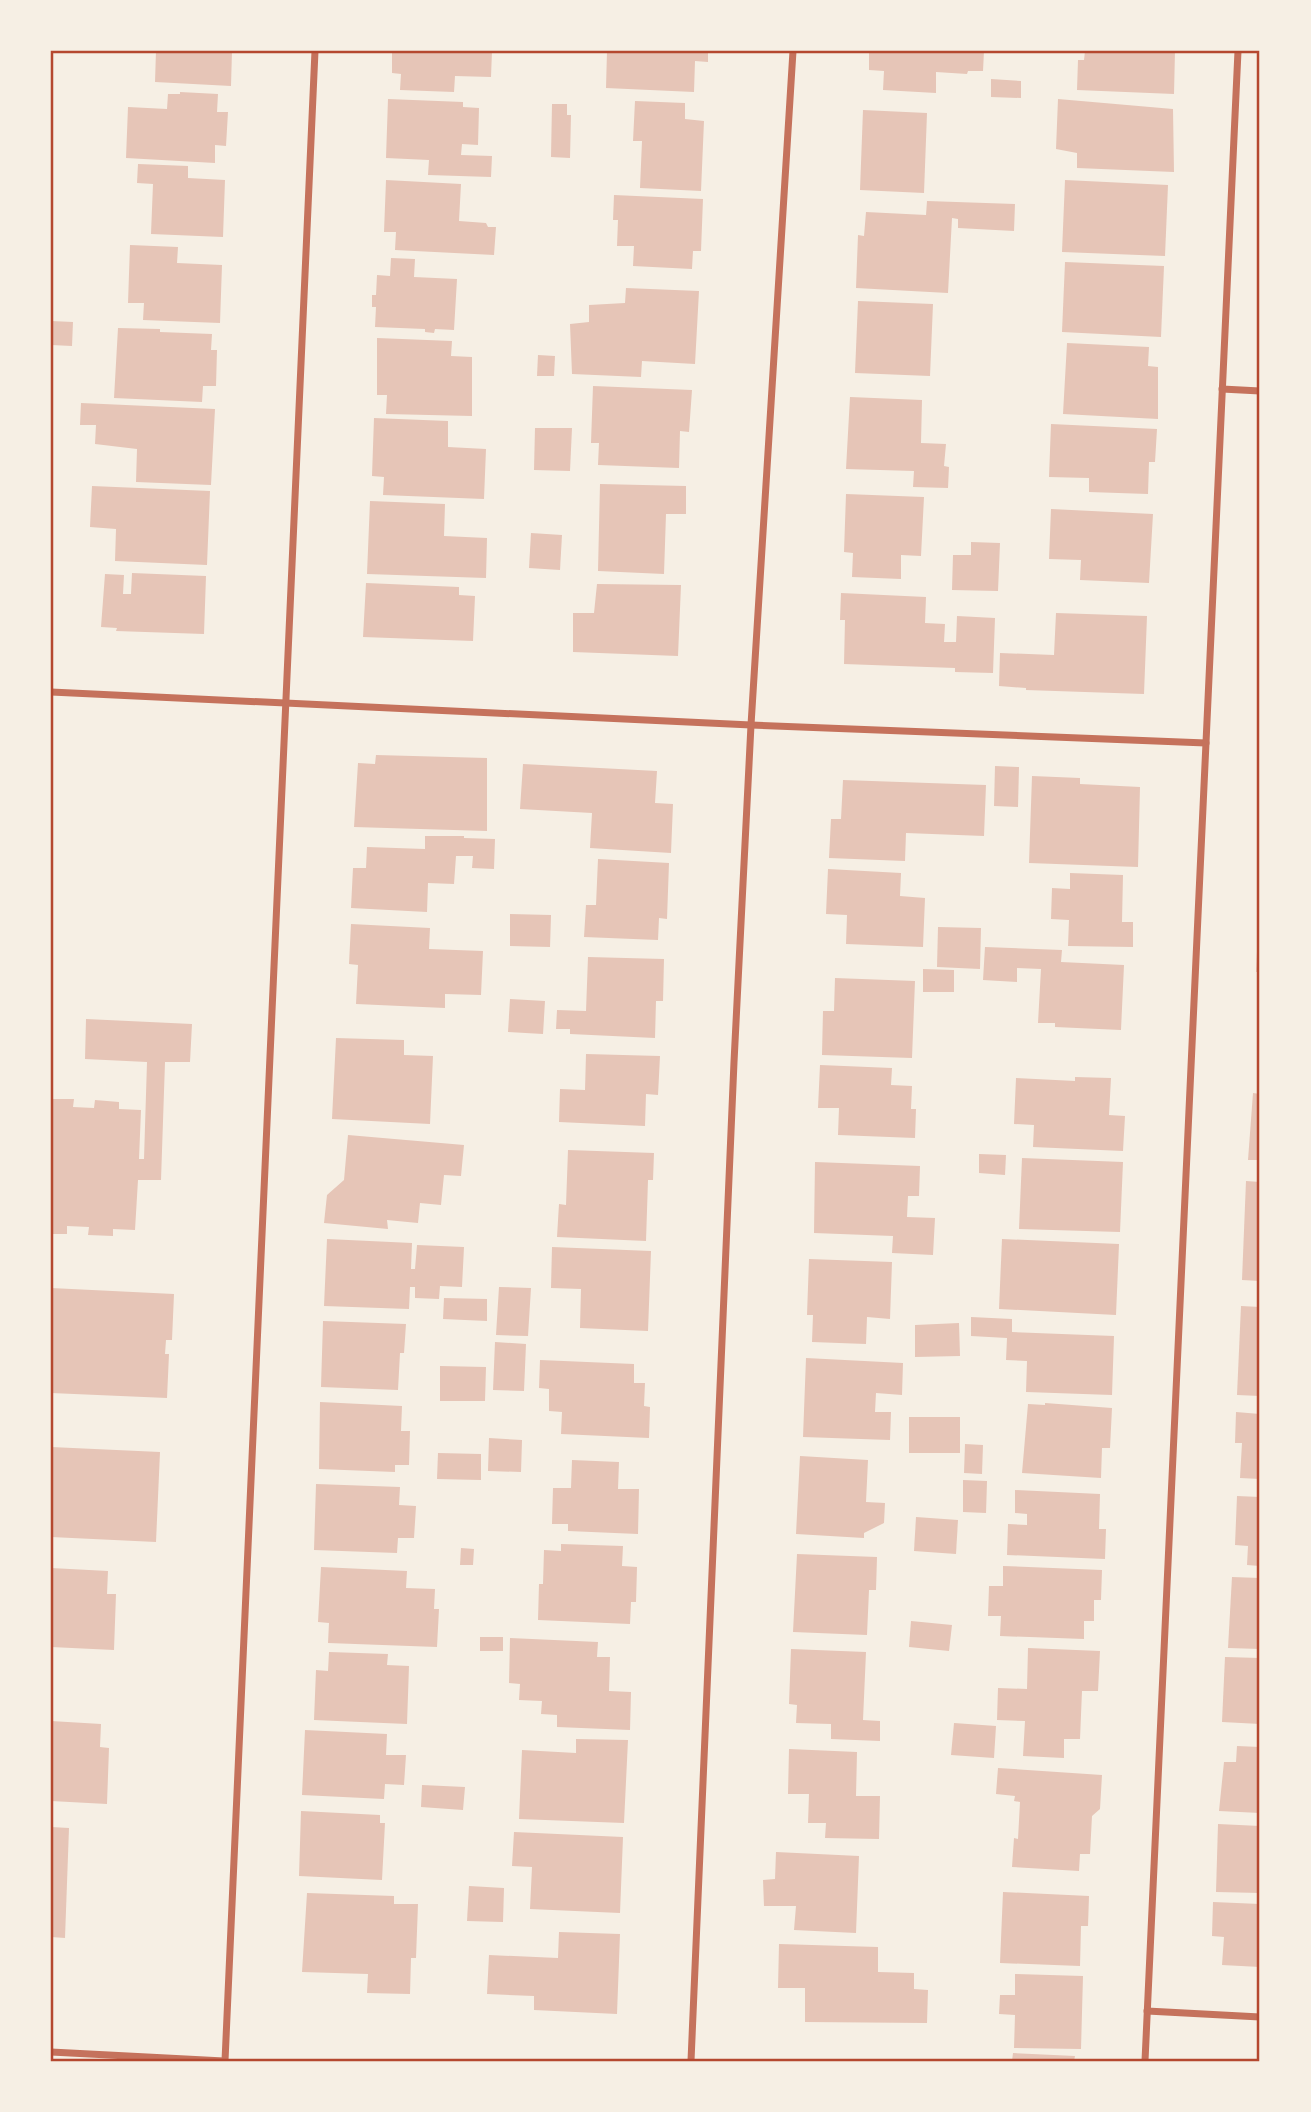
<svg xmlns="http://www.w3.org/2000/svg" width="1311" height="2112" viewBox="0 0 1311 2112" font-family="Karla,sans-serif">
	<rect width="100%" height="100%" fill="#f6efe4"/>
	<g fill="#e6c5b7">
		<path d="M156 51H232L231 86 155 82Z"/>
		<path d="M392 51H492L491 77 455 76 454 92 400 90 401 74 392 73Z"/>
		<path d="M607 51H708V62L695 61 694 92 606 88Z"/>
		<path d="M869 51H984L983 71H968L967 74 936 72V93L883 90 884 71 869 70Z"/>
		<path d="M1085 51H1175L1174 94 1077 90 1078 60H1084Z"/>
		<path d="M991 79 1021 81V98L991 97Z"/>
		<path d="M180 92 218 94 217 112H228L226 146 215 145V163L126 158 128 107 167 109 168 94H180Z"/>
		<path d="M388 99 463 102V107L479 108 478 145 462 144 461 155 492 156 491 177 428 175 429 160 386 158Z"/>
		<path d="M1058 99 1173 109 1174 172 1077 168V153L1056 149Z"/>
		<path d="M635 101 685 103V119L704 121 701 191 640 188 642 141H633Z"/>
		<path d="M552 104H567V115H571L570 158 551 157Z"/>
		<path d="M863 110 927 113 924 193 860 190Z"/>
		<path d="M138 164 188 166V178L225 180 223 237 151 234 153 184 137 183Z"/>
		<path d="M386 180 461 184 459 221 486 223 488 227H496L494 255 395 250 396 232H384Z"/>
		<path d="M1065 180 1168 185 1165 256 1062 252Z"/>
		<path d="M614 195 703 199 701 251H693L692 269 633 266 634 246H617L618 220H613Z"/>
		<path d="M927 201 1015 204 1014 231 958 228V219L952 218 948 293 856 288 858 235 864 236 866 212 926 215Z"/>
		<path d="M130 245 178 247 177 263 222 265 220 323 143 320 144 303H128Z"/>
		<path d="M391 258 415 259 414 277 457 279 454 330 435 329 434 333 425 332V329L375 327 376 307H372V295H376L377 275 390 276Z"/>
		<path d="M1065 262 1164 266 1161 337 1062 332Z"/>
		<path d="M626 288 699 291 695 364 642 361 641 377 572 374 570 324 589 322V305L625 303Z"/>
		<path d="M858 301 933 304 930 376 855 373Z"/>
		<path d="M51 321 73 322 72 346 51 345Z"/>
		<path d="M118 328 160 329V332L212 334 211 350H217L216 386H203L202 402 114 398Z"/>
		<path d="M377 338 452 341 451 356 472 357V416L386 414 387 395H377Z"/>
		<path d="M1067 343 1149 347 1148 366 1158 367V419L1063 414Z"/>
		<path d="M538 355 555 356 554 376H537Z"/>
		<path d="M593 386 692 390 689 432 680 431 679 468 598 465 599 443H591Z"/>
		<path d="M850 397 922 400 921 443 946 444 944 466 949 467 948 488 913 487 914 471 846 469Z"/>
		<path d="M81 403 215 409 211 485 136 482 137 449 95 444 96 425H80Z"/>
		<path d="M374 418 448 421V447L486 449 484 499 383 495 384 477 372 476Z"/>
		<path d="M1051 424 1157 429 1155 462H1149L1148 494 1089 492V478L1049 477Z"/>
		<path d="M535 428H572L570 471 534 470Z"/>
		<path d="M600 484 686 486V514H666L664 574 598 571Z"/>
		<path d="M92 486 210 491 207 565 115 561 116 529 90 527Z"/>
		<path d="M846 494 924 497 921 556 901 555V579L852 577 853 553 844 552Z"/>
		<path d="M370 501 445 504 444 536 487 538 486 578 367 574Z"/>
		<path d="M1051 509 1153 514 1149 583 1080 580 1081 560 1049 559Z"/>
		<path d="M531 533 562 535 560 570 529 568Z"/>
		<path d="M971 542 1000 543 998 591 952 590 953 555H971Z"/>
		<path d="M132 573 206 576 204 634 116 631 117 628 101 627 105 574 124 575 123 594H131Z"/>
		<path d="M366 583 459 587V595L475 596 473 641 363 637Z"/>
		<path d="M597 584 681 585 678 656 573 652V613H594Z"/>
		<path d="M841 593 926 597 925 623 945 624 944 642H956L957 616 995 618 993 673 955 672V668L844 664 845 620H840Z"/>
		<path d="M1056 613 1147 616 1144 694 1026 690V688L999 686 1000 653 1054 655Z"/>
		<path d="M376 755 487 758V831L354 827 358 763 375 764Z"/>
		<path d="M523 764 657 771 655 803 673 804 671 853 590 848 592 813 520 809Z"/>
		<path d="M995 766 1019 767 1018 807 994 806Z"/>
		<path d="M1032 776 1080 778V784L1140 787 1138 867 1029 863Z"/>
		<path d="M843 780 986 785 984 836 906 833 905 861 829 858 831 819H841Z"/>
		<path d="M425 836H464V838L495 839 494 869 472 868 473 856H456L454 884 428 883 427 912 351 908 353 868H366L367 847 425 849Z"/>
		<path d="M598 859 669 863 667 919 659 918 658 940 584 937 586 905H596Z"/>
		<path d="M828 869 901 873 900 896 925 898 923 947 846 944 847 915 826 914Z"/>
		<path d="M1070 873 1123 875 1122 922H1133V947L1068 946 1069 920 1051 919 1052 888 1070 889Z"/>
		<path d="M510 914 551 915 550 947 510 946Z"/>
		<path d="M351 924 430 928 429 949 483 951 481 995 445 994V1008L356 1004 358 965 349 964Z"/>
		<path d="M938 927 981 928 980 969 937 967Z"/>
		<path d="M1258 931H1260V972H1256Z"/>
		<path d="M985 947 1062 950 1061 962 1124 965 1121 1030 1055 1027V1023H1038L1041 969 1017 968V982L983 980Z"/>
		<path d="M588 957 664 959 663 1001H656L655 1038 570 1034V1029H556L557 1010 586 1011Z"/>
		<path d="M923 969 954 970V992H923Z"/>
		<path d="M835 978 915 981 912 1058 822 1055 823 1011H834Z"/>
		<path d="M510 999 545 1001 543 1034 508 1032Z"/>
		<path d="M86 1019 192 1024 190 1062H165L161 1180H138L135 1230 113 1229V1236L88 1235 89 1227 67 1226V1234H51V1099H74L73 1107 94 1108 95 1100 119 1102V1109L141 1110 139 1159H144L147 1062 85 1059Z"/>
		<path d="M336 1038 404 1040V1055L433 1056 430 1124 332 1119Z"/>
		<path d="M586 1054 660 1056 658 1095 646 1094 645 1126 559 1122 560 1089 585 1090Z"/>
		<path d="M820 1065 892 1068 891 1085 912 1086 911 1109H916L915 1138 838 1135 839 1108H818Z"/>
		<path d="M1075 1077 1111 1078 1109 1115 1125 1116 1123 1151 1033 1147 1034 1125 1014 1124 1016 1078 1075 1081Z"/>
		<path d="M1253 1093 1260 1094V1160H1248Z"/>
		<path d="M348 1135 464 1145 461 1176 444 1175 441 1205 420 1203 418 1223 387 1220 388 1229 324 1223 327 1195 344 1180Z"/>
		<path d="M568 1150 654 1153 653 1180H648L646 1241 557 1237 559 1204 566 1205Z"/>
		<path d="M979 1154 1006 1155 1005 1175 979 1173Z"/>
		<path d="M1022 1158 1123 1162 1120 1232 1019 1229Z"/>
		<path d="M815 1162 920 1166 919 1196H908L907 1217 935 1218 933 1255 892 1253 893 1236 814 1233Z"/>
		<path d="M1246 1181 1260 1182V1281L1242 1280Z"/>
		<path d="M327 1239 412 1243 411 1269H415L417 1245 464 1247 462 1287 440 1286 439 1299 415 1298V1287H410L409 1309 324 1306Z"/>
		<path d="M1002 1239 1119 1244 1116 1315 999 1309Z"/>
		<path d="M552 1247 651 1251 648 1331 580 1328 581 1289 551 1288Z"/>
		<path d="M809 1259 892 1262 890 1319 867 1317 866 1344 812 1342 813 1315H807Z"/>
		<path d="M499 1287 531 1288 528 1336 496 1335Z"/>
		<path d="M51 1288 174 1294 172 1340H166L165 1354H169L167 1398 51 1393Z"/>
		<path d="M444 1298 487 1299V1321L443 1319Z"/>
		<path d="M1241 1306 1260 1307V1396L1237 1395Z"/>
		<path d="M971 1317 1012 1319V1332L1114 1336 1112 1395 1026 1392 1027 1361 1006 1360 1007 1338 971 1336Z"/>
		<path d="M323 1321 406 1324 404 1353H400L398 1390 321 1387Z"/>
		<path d="M959 1323 960 1356 915 1357V1325Z"/>
		<path d="M495 1342 526 1344 524 1391 493 1390Z"/>
		<path d="M806 1358 903 1363 902 1395 876 1393 875 1412H891L890 1440 803 1437Z"/>
		<path d="M540 1360 634 1364V1383H645L644 1406 650 1407 649 1438 561 1434 562 1412 549 1411V1389L539 1388Z"/>
		<path d="M440 1366 486 1367 485 1401H440Z"/>
		<path d="M320 1402 402 1406 401 1431H410L409 1465H395V1472L319 1469Z"/>
		<path d="M1045 1403 1112 1408 1110 1448H1102L1101 1478 1022 1473 1028 1404 1045 1405Z"/>
		<path d="M1236 1412 1260 1414V1479L1240 1478 1242 1443H1235Z"/>
		<rect x="909" y="1417" width="51" height="36"/>
		<path d="M489 1438 522 1440 521 1472 488 1471Z"/>
		<path d="M965 1444 983 1445 982 1474 964 1473Z"/>
		<path d="M51 1447 160 1452 156 1542 51 1537Z"/>
		<path d="M438 1453 481 1454V1480L437 1479Z"/>
		<path d="M800 1456 868 1460 866 1502 885 1503 884 1523 864 1533V1538L796 1534Z"/>
		<path d="M572 1460 619 1462 618 1489H639L638 1534 568 1531V1524H552L553 1488H571Z"/>
		<path d="M963 1480 987 1481 986 1513 963 1512Z"/>
		<path d="M316 1484 400 1487 399 1505 416 1506 414 1538H398L397 1553 314 1550Z"/>
		<path d="M1015 1490 1100 1494 1099 1529H1106L1105 1559 1007 1555 1008 1524 1027 1525V1514L1015 1513Z"/>
		<path d="M1237 1496 1260 1497V1566L1247 1565 1248 1546 1235 1545Z"/>
		<path d="M916 1517 958 1520 956 1554 914 1551Z"/>
		<path d="M561 1544 623 1546 622 1566 637 1567 636 1602H631L630 1624 538 1620 539 1584H543L544 1550 561 1551Z"/>
		<path d="M461 1548 474 1549 473 1565H460Z"/>
		<path d="M797 1554 877 1557 876 1590H869L867 1635 793 1632Z"/>
		<path d="M1003 1566 1102 1570 1101 1600H1094V1621H1084V1639L1000 1636 1001 1616H988L989 1586H1003Z"/>
		<path d="M321 1567 407 1571 406 1588 435 1589 434 1609H439L437 1647 328 1643 329 1623 318 1622Z"/>
		<path d="M51 1568 108 1571 107 1594H116L114 1650 51 1647Z"/>
		<path d="M1232 1577 1260 1578V1649L1228 1648Z"/>
		<path d="M911 1621 952 1625 949 1651 909 1647Z"/>
		<rect x="480" y="1637" width="23" height="14"/>
		<path d="M510 1638 598 1642 597 1657H610L609 1691 631 1692 630 1730 557 1727V1715L541 1714 542 1701 519 1700 520 1684 509 1683Z"/>
		<path d="M1028 1648 1100 1651 1098 1691H1082L1080 1739H1064V1758L1023 1756 1025 1721 997 1720 998 1688 1027 1689Z"/>
		<path d="M791 1649 866 1652 863 1720 880 1721V1741L831 1739V1724L796 1723 797 1705 789 1704Z"/>
		<path d="M329 1652 388 1654 387 1665 409 1666 407 1724 314 1720 316 1670 328 1671Z"/>
		<path d="M1225 1657 1260 1658V1724L1222 1722Z"/>
		<path d="M51 1721 101 1724 100 1747 109 1748 107 1804 51 1801Z"/>
		<path d="M954 1723 996 1726 994 1758 951 1755Z"/>
		<path d="M305 1730 387 1734 386 1755H406L404 1785 385 1784 384 1799 302 1795Z"/>
		<path d="M576 1739 628 1740 624 1823 519 1819 522 1750 576 1753Z"/>
		<path d="M1237 1746 1260 1747V1813L1219 1811 1224 1762H1236Z"/>
		<path d="M789 1749 857 1752 856 1796H880L879 1839 825 1838 826 1823H808L809 1794H788Z"/>
		<path d="M998 1768 1102 1775 1100 1809 1092 1816 1090 1854H1080L1079 1871 1012 1867 1014 1838 1018 1839 1020 1802 1014 1801 1015 1796 996 1794Z"/>
		<path d="M422 1785 465 1787 463 1810 421 1807Z"/>
		<path d="M301 1811 380 1815V1823H385L382 1880 299 1876Z"/>
		<path d="M1218 1824 1260 1826V1893L1216 1892Z"/>
		<path d="M51 1827 69 1828 65 1938 51 1937Z"/>
		<path d="M514 1832 623 1837 620 1913 530 1909 532 1867 512 1866Z"/>
		<path d="M776 1852 859 1856 856 1933 794 1930 796 1906H764L763 1880 775 1879Z"/>
		<path d="M469 1886 504 1888 503 1922 467 1921Z"/>
		<path d="M1003 1892 1089 1896 1088 1926H1081L1080 1966 1000 1963Z"/>
		<path d="M307 1893 394 1896V1904H418L416 1958H411L410 1994 367 1993 368 1974 302 1972Z"/>
		<path d="M1213 1902 1260 1904V1967L1222 1965 1224 1937 1212 1936Z"/>
		<path d="M559 1932 620 1934 617 2014 534 2010V1996L487 1994 489 1955 558 1958Z"/>
		<path d="M779 1944 878 1947V1972L914 1973V1989L928 1990 927 2023 805 2022V1988H778Z"/>
		<path d="M1015 1974 1083 1976 1081 2049 1014 2048 1015 2015 999 2014 1000 1995H1015Z"/>
		<path d="M1013 2053 1075 2056 1074 2061H1012Z"/>
	</g>
	<g fill="none" stroke-linecap="round" stroke-linejoin="round">
		<g stroke="#c5725c" stroke-width="7">
			<path d="M1222 389 1260 391"/>
			<path d="M51 692 751 725 1206 743"/>
			<path d="M1147 2011 1260 2017"/>
			<path d="M51 2052 224 2061"/>
			<path d="M225 2061 315 51"/>
			<path d="M691 2061 734 1062 751 725 793 51"/>
			<path d="M1145 2061 1238 51"/>
		</g>
	</g>
	<rect width="1311" height="2112" fill="none" stroke="#f6efe4" stroke-width="105"/>
	<rect x="52" y="52" width="1206" height="2008" fill="none" stroke="#b5482f" stroke-width="2.5"/>
</svg>
